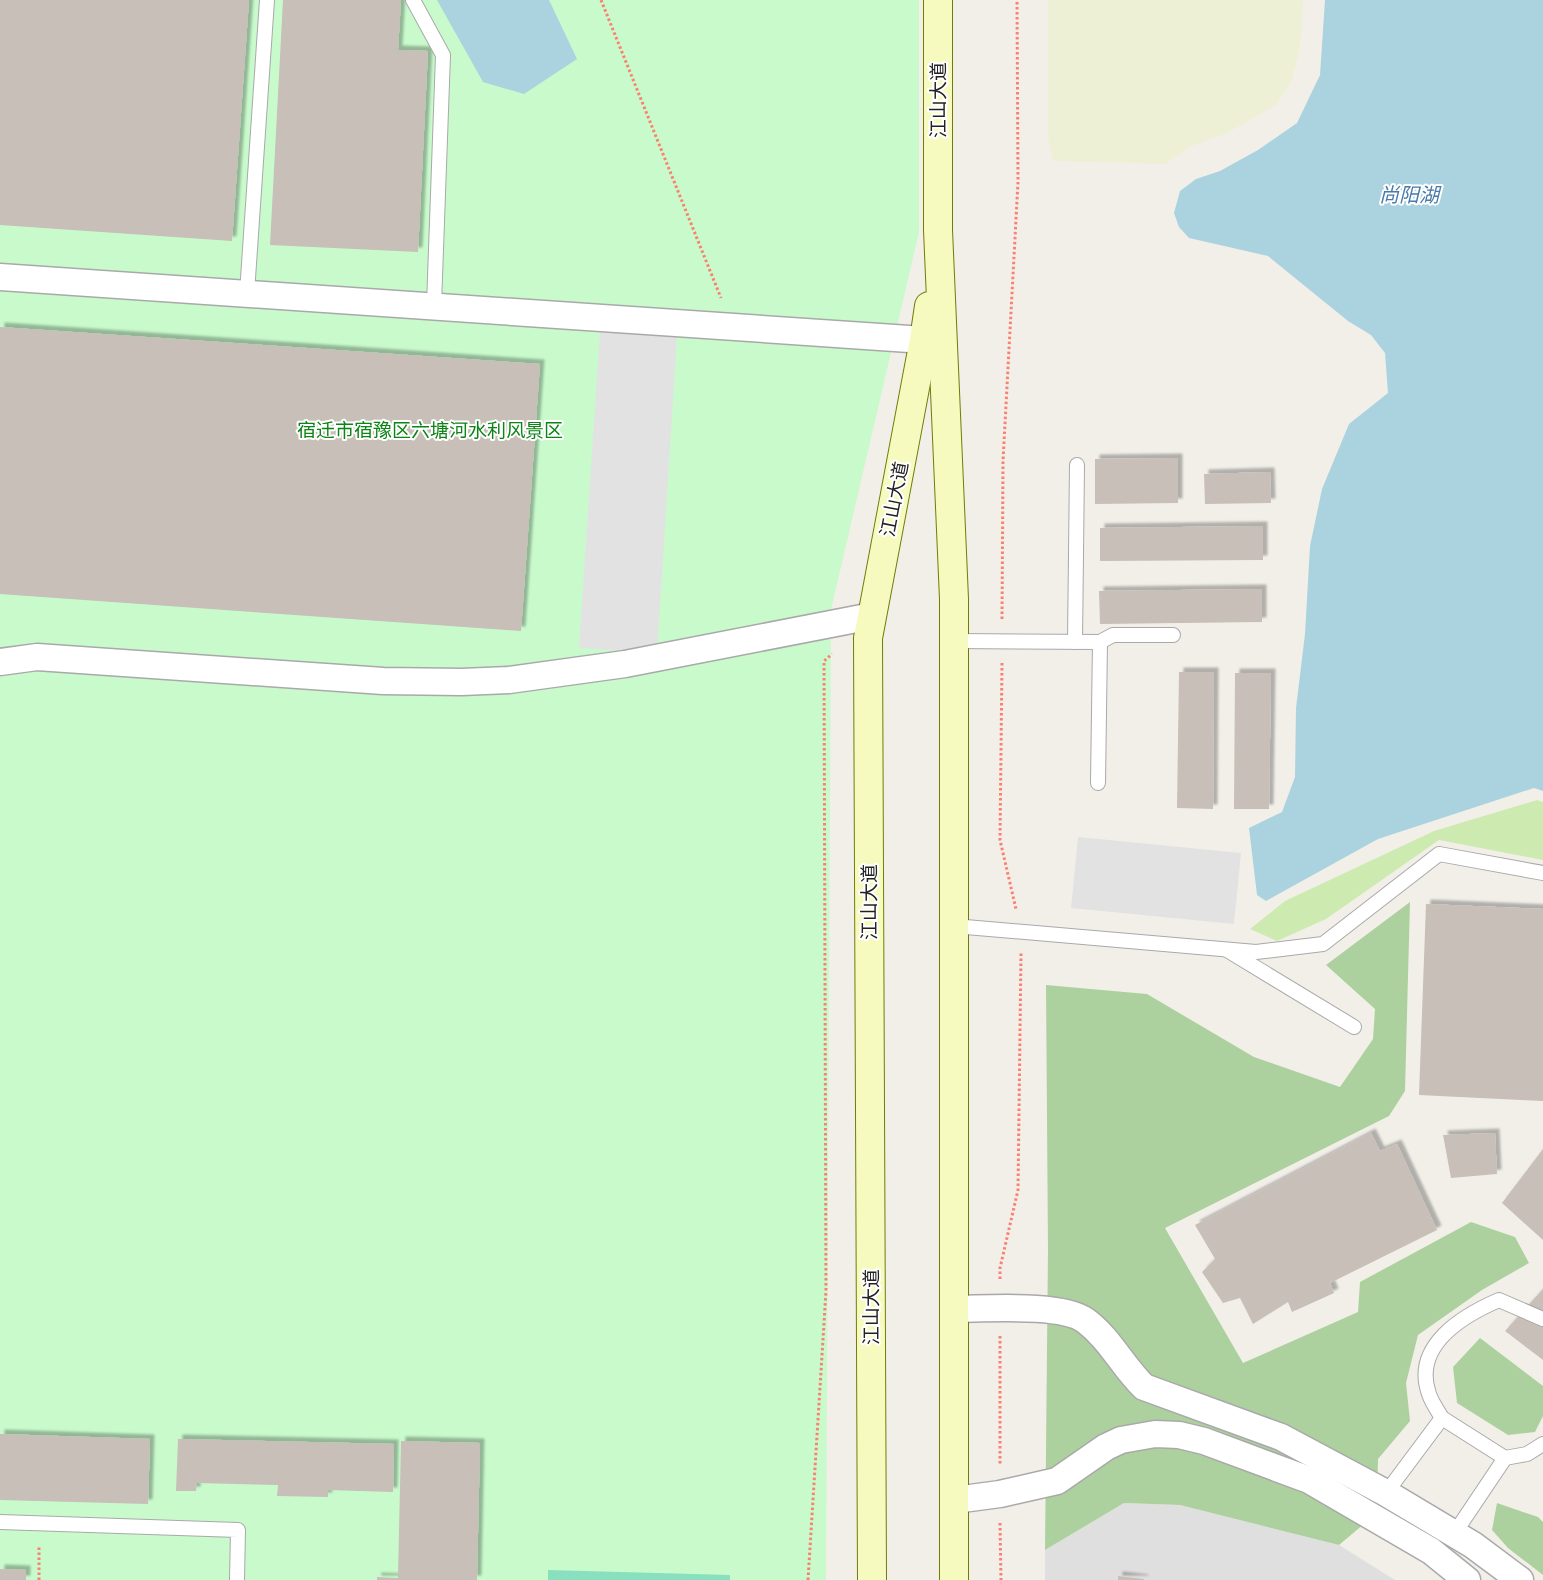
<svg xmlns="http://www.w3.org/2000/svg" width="1543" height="1580" viewBox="0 0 1543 1580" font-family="Signika,'Noto Sans SC',sans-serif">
	<defs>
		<filter id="shadow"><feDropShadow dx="4.5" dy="-4.5" stdDeviation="1" flood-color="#0004"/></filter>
	</defs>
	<rect width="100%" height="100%" fill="#f2efe9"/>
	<path fill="#e0dfdf" d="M1124 1503 1180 1505 1339 1545 1395 1580H1045V1550Z"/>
	<path fill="#eef0d5" d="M1048 0H1303L1300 49 1291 82 1276 105 1227 133 1192 146 1165 164 1053 161 1048 136Z"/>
	<path fill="#cdebb0" d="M1537 800 1543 802V860L1439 840 1326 919 1277 941 1250 929 1285 901 1434 831Z"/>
	<g fill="#add19e">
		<path d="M1410 902 1405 1091 1389 1116 1165 1228 1243 1363 1358 1312 1360 1282 1471 1222 1515 1237 1529 1263 1482 1290 1418 1335 1406 1383 1410 1421 1378 1459 1377 1513 1339 1545 1180 1505 1124 1503 1045 1550 1048 1250 1046 985 1147 994 1254 1057 1340 1087 1373 1039 1375 1009 1326 965Z"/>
		<path d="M1480 1338 1543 1386V1416L1535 1432 1508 1435 1457 1403 1453 1367Z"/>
		<path d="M1497 1503 1538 1517 1543 1522V1575L1508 1548 1492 1530Z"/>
	</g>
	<path fill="#c8facc" d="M0 0H919V232L831 610 826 1580H0Z"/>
	<path fill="#88e0be" d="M548 1570 730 1575V1580H548Z"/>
	<g fill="#e2e2e2">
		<path d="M600 331 677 336 657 653 579 648Z"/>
		<path d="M1078 837 1241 853 1234 924 1071 908Z"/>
	</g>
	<g fill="#aad3df">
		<path d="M437 0H549L577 59 524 94 483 82Z"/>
		<path d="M1325 0H1543V791L1534 788 1378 839 1266 901 1257 895 1249 828 1282 812 1295 777 1296 708 1305 634 1310 546 1322 489 1349 424 1388 393 1385 353 1371 335 1348 321 1268 256 1189 238 1179 227 1174 213 1180 191 1196 179 1220 171 1258 150 1297 123 1320 75Z"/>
	</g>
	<g fill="#c7bfb8" filter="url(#shadow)">
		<path d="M0 0H249L232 241 0 225Z"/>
		<path d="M283 0H401L398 50 428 51 418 252 270 245Z"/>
		<path d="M0 327 540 364 521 631 0 594Z"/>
		<path d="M1178 458V503L1095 504V459Z"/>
		<path d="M1270 472 1271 503 1205 504 1204 474Z"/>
		<path d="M1263 526V560L1100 561V528Z"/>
		<path d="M1262 589V622L1100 624 1099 591Z"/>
		<path d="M1179 672H1214L1213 809 1177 808Z"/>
		<path d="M1235 673H1271L1269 809H1234Z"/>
		<path d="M1426 904 1543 909V1101L1419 1095Z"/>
		<path d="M1371 1133 1380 1151 1397 1144 1437 1230 1330 1283 1334 1293 1292 1312 1288 1302 1253 1324 1240 1298 1223 1303 1202 1272 1215 1259 1195 1225Z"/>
		<path d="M1495 1133 1497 1174 1451 1178 1443 1135Z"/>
		<path d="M1543 1149V1240L1502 1203Z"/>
		<path d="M1543 1289V1360L1505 1331Z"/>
		<path d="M0 1434 150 1439 148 1504 0 1500Z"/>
		<path d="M178 1439 394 1444 393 1492 328 1490V1497L277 1496 278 1485 197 1483 196 1491H176Z"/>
		<path d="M401 1441 480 1443 477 1580H377V1577L398 1578Z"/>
		<path d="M0 1569 26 1570V1580H0Z"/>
		<path d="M1118 1576 1144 1579V1580H1118Z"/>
	</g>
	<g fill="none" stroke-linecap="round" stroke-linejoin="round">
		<defs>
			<g id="service">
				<path d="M413 0 443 55 434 305"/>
				<path d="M247 293 267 0"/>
				<path d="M954 641 1100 642 1098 783"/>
				<path d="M1075 642 1077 465"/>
				<path d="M1100 642 1113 635H1173"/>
				<path d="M954 926 1256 952 1323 944 1439 854 1543 873"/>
				<path d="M1227 950 1354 1027"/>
				<path d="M1442 1418 1505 1458"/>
				<path d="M1386 1493 1442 1418C1438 1411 1432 1403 1429 1394 1412 1346 1462 1316 1499 1300L1543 1319"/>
				<path d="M0 1522 238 1530 237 1580"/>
				<path d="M1454 1534 1505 1458 1527 1454 1543 1444"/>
			</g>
			<g id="minor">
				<path d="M0 277 924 340"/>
				<path d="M0 662 37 657 383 681 462 682 509 680 625 664 872 616"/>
				<path d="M954 1309C985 1309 1063 1303 1086 1321 1110 1339 1123 1367 1144 1387L1281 1437 1386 1493 1473 1545 1520 1580"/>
				<path d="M955 1500 1000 1494 1057 1481 1106 1447 1121 1440 1155 1434 1179 1435 1204 1441 1309 1480 1431 1551 1467 1580"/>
			</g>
			<g id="secondary">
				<path d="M938 0V230L954 599V1580"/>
				<path d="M872 1580 868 638 924 340 929 306"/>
			</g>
		</defs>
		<use href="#service" stroke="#a9a9a9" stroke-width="16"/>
		<use href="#minor" stroke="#a9a9a9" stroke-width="29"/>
		<use href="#secondary" stroke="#707d05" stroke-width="30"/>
		<g stroke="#fa8072" stroke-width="3" stroke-dasharray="2.5 2.5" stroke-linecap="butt">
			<path d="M601 0 721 298"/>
			<path d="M1002 619 1003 461 1018 182 1017 0"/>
			<path d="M1002 663 1000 840 1016 909"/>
			<path d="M1000 1279V1268L1018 1190 1021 953"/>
			<path d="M1000 1336V1464"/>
			<path d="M1000 1523 1001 1580"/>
			<path d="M39 1580V1546"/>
			<path d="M808 1580 826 1291 824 661 832 654"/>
		</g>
		<use href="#service" stroke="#fff" stroke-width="14"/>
		<use href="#minor" stroke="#fff" stroke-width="26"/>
		<use href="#secondary" stroke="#f7fabf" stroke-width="28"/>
	</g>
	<g text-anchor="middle" stroke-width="4" stroke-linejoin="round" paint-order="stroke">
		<g font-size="19" fill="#222" stroke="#fff">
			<text transform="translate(938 100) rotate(-90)" y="7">江山大道</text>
			<text transform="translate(894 499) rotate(-79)" y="7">江山大道</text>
			<text transform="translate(869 902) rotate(-90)" y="7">江山大道</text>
			<text transform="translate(871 1307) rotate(-90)" y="7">江山大道</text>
		</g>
		<g font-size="19" fill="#0c8416" stroke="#fff">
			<text x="430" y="437">宿迁市宿豫区六塘河水利风景区</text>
		</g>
		<g font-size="20" font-style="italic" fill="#4a7aab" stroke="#fff">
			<text x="1409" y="202">尚阳湖</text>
		</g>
	</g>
</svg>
